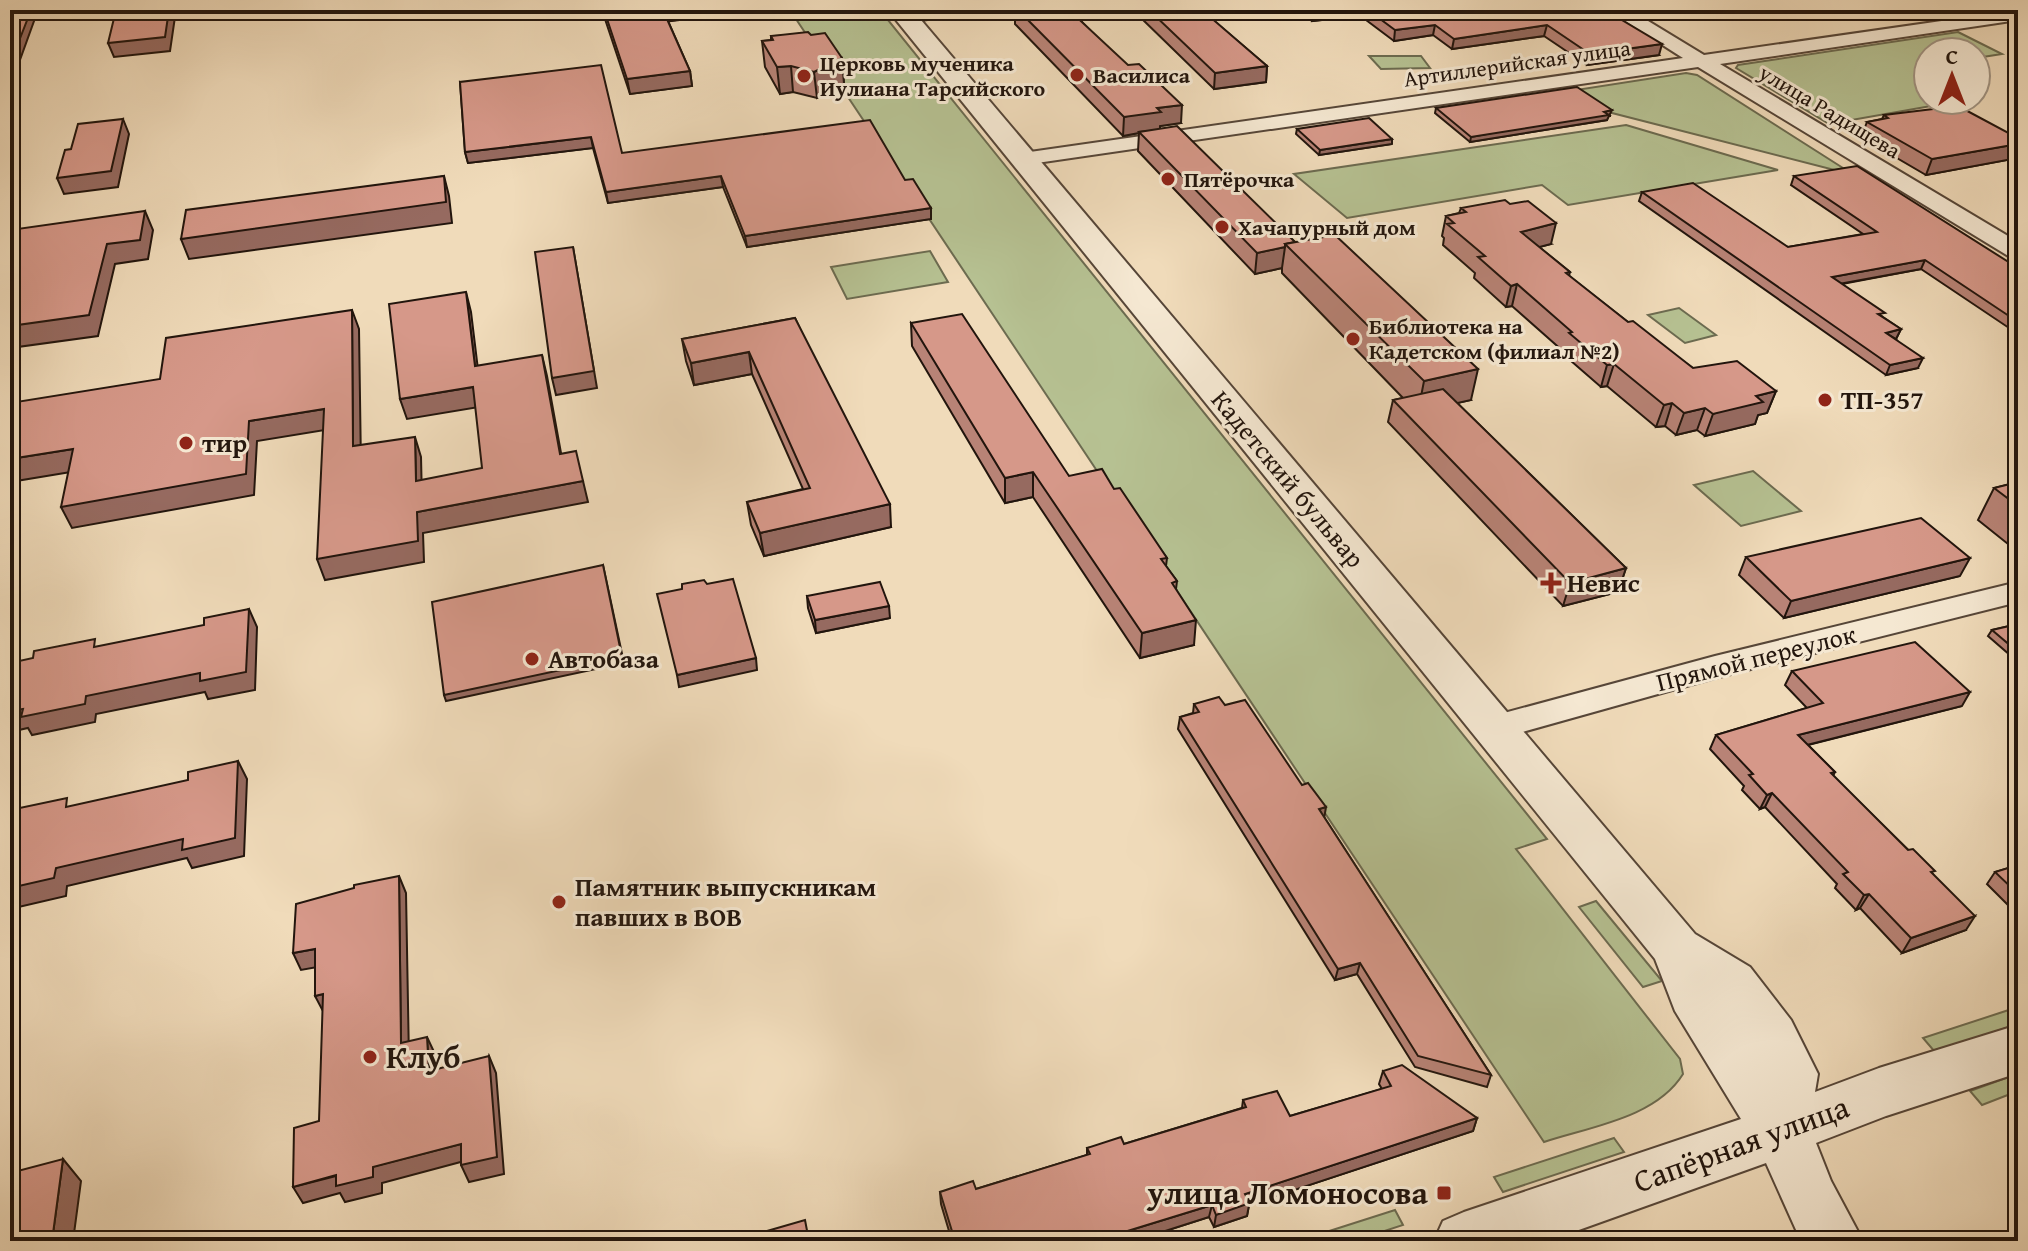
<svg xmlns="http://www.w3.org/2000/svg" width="2028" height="1251" viewBox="0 0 2028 1251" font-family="'Gentium Book Plus',serif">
	<rect width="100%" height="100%" fill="#f0dbba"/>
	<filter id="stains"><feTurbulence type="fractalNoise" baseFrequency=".0025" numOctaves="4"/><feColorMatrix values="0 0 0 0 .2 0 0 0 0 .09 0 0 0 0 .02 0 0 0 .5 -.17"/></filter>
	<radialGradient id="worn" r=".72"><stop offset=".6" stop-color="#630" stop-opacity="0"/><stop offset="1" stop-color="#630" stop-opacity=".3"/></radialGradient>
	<g fill="#b6c192" stroke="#6c6b50" stroke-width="2">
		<path d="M790 10H880L1547 839 1516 849 1680 1059 1683 1074C1656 1118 1589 1127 1544 1142Z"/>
		<path d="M1958 32 2002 54 1976 58V52H1928V65L1922 67 1928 70V100H1965L1829 124 1736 68 1738 65Z"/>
		<path d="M1369 56H1421L1430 68 1381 69Z"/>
		<path d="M1686 73 1697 75 1854 175 1612 113 1576 90Z"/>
		<path d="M1626 125 1778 170 1568 205 1542 185 1347 218 1294 174Z"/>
		<path d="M930 251 948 282 847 299 831 267Z"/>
		<path d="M1679 308 1716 335 1685 343 1648 315Z"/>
		<path d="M1753 471 1801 511 1741 526 1694 485Z"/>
		<path d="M1596 901 1662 981 1643 987 1579 907Z"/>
		<path d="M2018 1007V1024L1935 1052 1923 1038Z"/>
		<path d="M2017 1074 2018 1091 1982 1105 1970 1091Z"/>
		<path d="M1614 1138 1624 1152 1503 1192 1494 1177Z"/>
		<path d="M1395 1210 1403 1225 1354 1241H1298Z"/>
	</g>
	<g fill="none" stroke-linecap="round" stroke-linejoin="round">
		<defs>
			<g id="minor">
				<path d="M1608 10H1630L1704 55 2018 10V20L1720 64 2018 242V259L2010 257 1698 67 1023 165 1012 159 1023 153 1683 58Z"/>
				<path d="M2018 582V602L1715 678 1494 740 1482 737 1477 728 1482 719 1715 656Z"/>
			</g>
			<path id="tertiary" d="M888 10H958L954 15 921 20 1695 934 1750 967 1791 1020 1818 1074 1815 1092 1879 1068 2018 1025V1073L1886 1116 1816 1143 1831 1181 1863 1241H1801L1766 1163 1548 1241H1434L1443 1221 1464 1212 1741 1119 1675 1011 1655 959Z"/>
		</defs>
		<use href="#minor" stroke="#564638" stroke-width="4"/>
		<use href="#tertiary" stroke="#564638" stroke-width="4"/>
		<use href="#minor" fill="#f5e8d2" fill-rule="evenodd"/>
		<use href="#tertiary" fill="#f5e8d2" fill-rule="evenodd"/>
	</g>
	<g fill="#b88376" stroke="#22150d" stroke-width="2">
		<path d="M602 10H763L668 21 690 71 692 86 630 94Z"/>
		<path d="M1013 10H1082L1081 21 1181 123 1160 126V129L1295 242 1471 400 1457 403 1626 568 1618 592 1563 606 1388 422 1393 400 1403 398 1282 273V268L1255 274 1138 151 1139 133 1123 136 1015 24V12Z"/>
		<path d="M1138 10H1232L1231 17 1213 20 1267 66 1266 82 1214 89 1138 15Z"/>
		<path d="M1298 10H1605L1659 55 1587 65 1544 36 1452 49 1433 35 1394 41 1358 14V16L1312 21Z"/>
		<path d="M811 35 842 58 844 84 817 98 793 92 780 94 765 67 762 41 771 40V36Z"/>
		<path d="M460 82 622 153 905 180 931 208V219L747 247 723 187 608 203 593 148 468 163 465 152Z"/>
		<path d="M1436 108 1611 116H1608L1607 120 1470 142 1435 113Z"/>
		<path d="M1884 115 2018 138V158L1926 175 1861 137 1867 122 1882 119Z"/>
		<path d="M1297 129 1392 144 1319 155 1296 134Z"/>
		<path d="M1794 176 2018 268V334L1921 269 1842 284 1883 317 1901 329 1896 339 1918 368 1886 375 1639 201 1642 192 1788 247 1863 234 1791 185Z"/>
		<path d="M1461 208 1551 244 1539 247 1570 272 1569 276 1628 322 1693 368 1776 391 1767 413 1758 415 1755 424 1705 436 1697 430 1676 435 1665 426 1656 427 1607 386 1601 387 1563 354 1564 352 1512 306 1506 307 1474 278 1475 273 1443 245 1444 238 1442 236 1446 216 1459 213Z"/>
		<path d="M795 318 891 527 764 556 751 525 747 502 803 489 752 374 694 385 686 361 682 339Z"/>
		<path d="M911 323 1069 476 1114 489 1167 558 1166 566 1177 581 1176 589 1194 645 1140 658 1033 497 1005 503 912 346Z"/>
		<path d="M2018 482V552L1978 520 1994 488Z"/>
		<path d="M1746 557 1960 576 1784 618 1739 575Z"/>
		<path d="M807 596 890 618 816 633 808 608Z"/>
		<path d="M2018 624V662L1988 636 1992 630Z"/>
		<path d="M1792 671 1962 706 1808 745 1835 772 1833 776 1933 874 1966 930 1902 953 1860 908 1856 910 1835 888 1837 884 1765 807 1760 809 1742 790 1744 786 1710 749 1716 735 1807 708 1785 685Z"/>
		<path d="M1194 704 1225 705 1324 817 1491 1075 1487 1087 1415 1067 1357 974 1335 980 1178 729 1180 717 1193 713Z"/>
		<path d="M2018 865V915L1987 884 1995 872Z"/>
		<path d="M1383 1071 1477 1118 1473 1131 1249 1205 1247 1216 1214 1227 1209 1217 1134 1241H952L941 1204 940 1192 976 1189 1087 1155V1148L1124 1144 1242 1108 1243 1100 1290 1116 1382 1089 1379 1084Z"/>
	</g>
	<g fill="#966a60" stroke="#22150d" stroke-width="2">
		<path d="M31 10H38L17 68 10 69V59Z"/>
		<path d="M169 10H176L170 51 114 57 108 43Z"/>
		<path d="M662 10H763L664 22Z"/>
		<path d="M1082 10 1081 26 1070 11Z"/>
		<path d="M1198 10H1232L1231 17 1197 22Z"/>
		<path d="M1314 10H1358V16L1312 21Z"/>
		<path d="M1435 25 1433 35 1394 41 1395 30Z"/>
		<path d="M1547 25 1544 36 1452 49 1454 39Z"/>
		<path d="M1662 44 1659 55 1587 65 1590 54Z"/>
		<path d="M842 58 844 84 817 98 814 72Z"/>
		<path d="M791 66 793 92 780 94 777 67Z"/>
		<path d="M1267 66 1266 82 1214 89 1215 73Z"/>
		<path d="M690 71 692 86 630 94 627 79Z"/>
		<path d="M1182 105 1181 123 1160 126V130L1139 132V133L1123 136 1124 117 1157 108Z"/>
		<path d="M1612 110 1607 120 1470 142 1471 137Z"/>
		<path d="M123 119 129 134 118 187 64 194 57 178Z"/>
		<path d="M591 137 593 148 468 163 465 152Z"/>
		<path d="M1392 139V144L1319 155 1320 150Z"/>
		<path d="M2018 144V158L1926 175 1932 159Z"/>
		<path d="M444 176 449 196 452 223 189 259 181 239Z"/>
		<path d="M721 176 723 187 608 203 606 192Z"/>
		<path d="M931 208V219L747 247 745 236Z"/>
		<path d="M145 211 153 230 148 259 115 264 98 336 10 348V326Z"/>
		<path d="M1556 223 1551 244 1517 253 1521 232Z"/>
		<path d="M573 247 597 388 556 395 552 378Z"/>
		<path d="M1285 247 1282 268 1255 274 1257 253Z"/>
		<path d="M1925 260 1921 269 1828 286 1832 277Z"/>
		<path d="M1517 284 1512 306 1506 307 1511 286Z"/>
		<path d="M466 292 471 312 480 386 475 366Z"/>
		<path d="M352 310 359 329 361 467 353 446Z"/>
		<path d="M1901 329 1896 339 1886 333Z"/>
		<path d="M749 352 752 374 694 385 691 363Z"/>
		<path d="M542 355 547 376 565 475 560 454Z"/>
		<path d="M1923 358 1918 368 1886 375 1890 365Z"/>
		<path d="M1614 364 1607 386 1601 387 1607 365Z"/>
		<path d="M1478 369 1471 400 1418 412 1424 381Z"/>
		<path d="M473 387 479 407 407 419 400 399Z"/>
		<path d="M1776 391 1767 413 1758 415 1755 424 1705 436 1713 414 1756 396Z"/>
		<path d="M1672 403 1665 426 1656 427 1664 405Z"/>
		<path d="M1705 408 1697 430 1676 435 1684 413Z"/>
		<path d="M324 409 331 429 257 441 254 495 72 528 61 507 249 421Z"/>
		<path d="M415 437 421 457 422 501 416 481Z"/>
		<path d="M73 449 83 470 10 482V459Z"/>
		<path d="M1033 472V497L1005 503V478Z"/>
		<path d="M583 481 588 502 423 533 424 562 325 580 317 559 417 512Z"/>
		<path d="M890 504 891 527 764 556 760 533Z"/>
		<path d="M1970 558 1960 576 1784 618 1791 601Z"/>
		<path d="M603 565 624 663 446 701 444 695Z"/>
		<path d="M1626 568 1618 592 1563 606 1570 583Z"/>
		<path d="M889 606 890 618 816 633 815 620Z"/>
		<path d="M249 609 257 627 255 690 208 699 205 692 96 714 95 722 32 735 28 728 10 732V711L86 696Z"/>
		<path d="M1196 620 1194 645 1140 658 1142 633Z"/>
		<path d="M756 658 757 670 679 687 677 675Z"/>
		<path d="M1970 692 1962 706 1791 749 1798 735Z"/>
		<path d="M238 761 247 779 244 856 192 868 187 858 67 886 66 896 10 909V888L56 868Z"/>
		<path d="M1772 793 1765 807 1760 809 1767 795Z"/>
		<path d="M1326 807 1324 819 1319 809Z"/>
		<path d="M399 876 406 893 409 1060 401 1043Z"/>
		<path d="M1869 894 1860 908 1856 910 1864 895Z"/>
		<path d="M1975 916 1966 930 1902 953 1911 938Z"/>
		<path d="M315 949 323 966 301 970 293 953Z"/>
		<path d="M1360 963 1357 974 1335 980 1338 969Z"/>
		<path d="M323 994 324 1013 315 996Z"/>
		<path d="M427 1037 435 1054 436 1088 429 1071Z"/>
		<path d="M489 1056 496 1073 504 1174 469 1182 461 1165Z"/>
		<path d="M1477 1118 1473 1131 1249 1205 1247 1216 1214 1227 1216 1215 1245 1194Z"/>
		<path d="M461 1144 468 1160 382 1183V1193L345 1202 340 1193 303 1203 293 1187Z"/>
		<path d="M63 1159 81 1181 73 1241H52Z"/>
		<path d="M1212 1205 1209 1217 1134 1241H1095Z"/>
	</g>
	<g fill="#d69889" stroke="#22150d" stroke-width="2">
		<path d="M10 10H31L12 59H10Z"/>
		<path d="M116 10H169L165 37 108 43Z"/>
		<path d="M604 10H663L690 71 627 79Z"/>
		<path d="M1018 10H1077L1070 11 1128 65 1139 64 1182 105 1157 108 1161 112 1124 117Z"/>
		<path d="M1149 10H1202L1267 66 1215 73Z"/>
		<path d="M1368 10H1605L1662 44 1590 54 1547 25 1454 39 1435 25 1395 30Z"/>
		<path d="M808 32 811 35 825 33 842 58 814 72 791 66 777 67 762 41 773 40 771 36Z"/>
		<path d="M601 65 622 153 870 120 905 180 913 179 931 208 745 236 721 176 606 192 591 137 465 152 460 82Z"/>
		<path d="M1577 87 1612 110 1604 112 1609 115 1471 137 1436 108Z"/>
		<path d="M1958 106 2018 138V144L1932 159 1867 122 1888 118 1884 115Z"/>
		<path d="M1369 118 1392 139 1320 150 1297 129Z"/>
		<path d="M123 119 111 171 57 178 65 150 71 149 78 124Z"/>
		<path d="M1177 126 1295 242 1285 244V247L1257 253 1139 132Z"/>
		<path d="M1857 166 2018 268V322L1925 260 1832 277 1885 313 1878 314 1901 329 1886 333 1923 358 1890 365 1642 192 1693 183 1788 247 1877 232 1794 176Z"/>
		<path d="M444 176 446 202 181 239 186 210Z"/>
		<path d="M1505 200 1510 204 1528 201 1556 223 1521 232 1570 272 1566 273 1628 322 1633 321 1693 368 1737 361 1776 391 1756 396 1763 402 1713 414 1705 408 1684 413 1672 403 1664 405 1614 364 1607 365 1569 333 1572 332 1517 284 1511 286 1478 257 1485 256 1447 224 1454 223 1446 216 1466 212 1461 208Z"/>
		<path d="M145 211 140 240 107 244 89 315 10 326V230Z"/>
		<path d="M1335 235 1478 369 1424 381 1285 244Z"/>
		<path d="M573 247 594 371 552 378 535 252Z"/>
		<path d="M466 292 475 366 542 355 560 454 576 451 583 481 417 512 418 541 317 559 324 409 249 421 246 474 61 507 73 449 10 459V403L160 379 166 338 352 310 353 446 415 437 416 481 482 468 473 387 400 399 389 304Z"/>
		<path d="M962 314 1069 476 1102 469 1114 489 1120 488 1167 558 1161 559 1177 581 1172 583 1196 620 1142 633 1033 472 1005 478 911 323Z"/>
		<path d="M795 318 890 504 760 533 747 502 810 488 749 352 691 363 682 339Z"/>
		<path d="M1443 389 1626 568 1570 583 1393 400Z"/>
		<path d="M2018 482V506L1994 488Z"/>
		<path d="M1921 518 1970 558 1791 601 1746 557Z"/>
		<path d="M603 565 622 657 444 695 432 602Z"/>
		<path d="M733 579 756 658 677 675 657 594 682 589V584L704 580 707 584Z"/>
		<path d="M880 582 889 606 815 620 807 596Z"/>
		<path d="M249 609 246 672 200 681V673L86 696 85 704 21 717 23 709 10 711V663L33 658 34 651 95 639 94 647 204 625V618Z"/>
		<path d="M2018 624V652L1992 630Z"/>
		<path d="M1915 642 1970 692 1798 735 1835 772 1831 773 1908 850 1913 849 1935 871 1931 872 1975 916 1911 938 1869 894 1864 895 1843 874 1848 872 1772 793 1767 795 1749 775 1753 774 1716 735 1823 703 1792 671Z"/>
		<path d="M1219 697 1225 705 1245 700 1302 785 1308 783 1326 807 1319 809 1491 1075 1418 1056 1360 963 1338 969 1180 717 1199 712 1194 704Z"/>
		<path d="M238 761 235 838 182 850 183 839 56 868 54 878 10 888V810L67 798 66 807 188 780V772Z"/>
		<path d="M2018 865V894L1995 872Z"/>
		<path d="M399 876 401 1043 427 1037 429 1071 489 1056 497 1157 461 1165V1144L373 1167V1177L336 1186V1175L293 1187 294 1128 319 1121 323 994 315 996V949L293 953 296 904 354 888V885Z"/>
		<path d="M1402 1065 1477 1118 1245 1194 1250 1203 1216 1215 1212 1205 1095 1241H955L940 1192 973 1181 976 1189 1090 1154 1087 1148 1121 1137 1124 1144 1246 1107 1243 1100 1277 1091 1290 1116 1391 1086 1383 1071Z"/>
		<path d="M63 1159 52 1241H10V1173Z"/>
		<path d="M805 1220 809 1241H769L767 1231Z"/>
	</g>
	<g fill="#8f2418" stroke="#f5e8d2" stroke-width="3">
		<circle cx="1077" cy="75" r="8"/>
		<circle cx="804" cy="76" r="8"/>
		<circle cx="1168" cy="179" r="8"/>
		<circle cx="1222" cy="227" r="8"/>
		<circle cx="1353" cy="339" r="8"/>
		<circle cx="1825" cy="400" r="8"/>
		<circle cx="186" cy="443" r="8"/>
		<path d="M1547 571h8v8h8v8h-8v8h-8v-8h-8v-8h8z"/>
		<circle cx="532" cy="659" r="8"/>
		<circle cx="559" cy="902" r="8"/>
		<circle cx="370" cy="1057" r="8"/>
		<rect x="1436" y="1185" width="16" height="16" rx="4"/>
	</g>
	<g text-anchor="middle" stroke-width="6" stroke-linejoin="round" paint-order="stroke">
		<g font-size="22" font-weight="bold" fill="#22150d" stroke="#f5e8d2" text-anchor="start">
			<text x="820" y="71">Церковь мученика<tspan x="820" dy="25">Иулиана Тарсийского</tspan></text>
			<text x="1093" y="83">Василиса</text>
			<text x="1184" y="187">Пятёрочка</text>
			<text x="1238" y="235">Хачапурный дом</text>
			<text x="1369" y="334">Библиотека на<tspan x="1369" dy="25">Кадетском (филиал №2)</tspan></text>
		</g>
		<g font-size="22" fill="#22150d" stroke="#f5e8d2">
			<text transform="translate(1517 63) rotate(-8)" y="8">Артиллерийская улица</text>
			<text transform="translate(1830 111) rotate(31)" y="8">улица Радищева</text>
		</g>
		<g font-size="26" font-weight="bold" fill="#22150d" stroke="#f5e8d2" text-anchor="start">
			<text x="1841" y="409">ТП-357</text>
			<text x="202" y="452">тир</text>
			<text x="1567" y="592">Невис</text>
			<text x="548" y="668">Автобаза</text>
			<text x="575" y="896">Памятник выпускникам<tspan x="575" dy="30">павших в ВОВ</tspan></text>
		</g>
		<g font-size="26" fill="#22150d" stroke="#f5e8d2">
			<text transform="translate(1288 479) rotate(50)" y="9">Кадетский бульвар</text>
			<text transform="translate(1756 658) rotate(-14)" y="9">Прямой переулок</text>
		</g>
		<g font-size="32" font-weight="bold" fill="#22150d" stroke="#f5e8d2" text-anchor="start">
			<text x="386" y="1068">Клуб</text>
			<text x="1428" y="1204" text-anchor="end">улица Ломоносова</text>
		</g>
		<g font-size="32" fill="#22150d" stroke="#f5e8d2">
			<text transform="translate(1741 1144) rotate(-20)" y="11">Сапёрная улица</text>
		</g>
	</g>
	<rect width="2028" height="1251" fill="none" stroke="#f0dbba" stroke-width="40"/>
	<rect x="12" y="12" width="2004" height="1227" fill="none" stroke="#22150d" stroke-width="4"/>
	<rect x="20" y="20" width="1988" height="1211" fill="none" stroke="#22150d" stroke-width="2"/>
	<g transform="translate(1952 76)"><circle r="38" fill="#f5e8d2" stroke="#a19483" stroke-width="2"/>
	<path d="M0-6L14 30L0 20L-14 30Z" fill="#8f2418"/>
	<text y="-12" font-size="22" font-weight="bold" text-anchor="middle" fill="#22150d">С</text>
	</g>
	<rect width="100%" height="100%" filter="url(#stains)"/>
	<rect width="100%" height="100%" fill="url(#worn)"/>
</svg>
